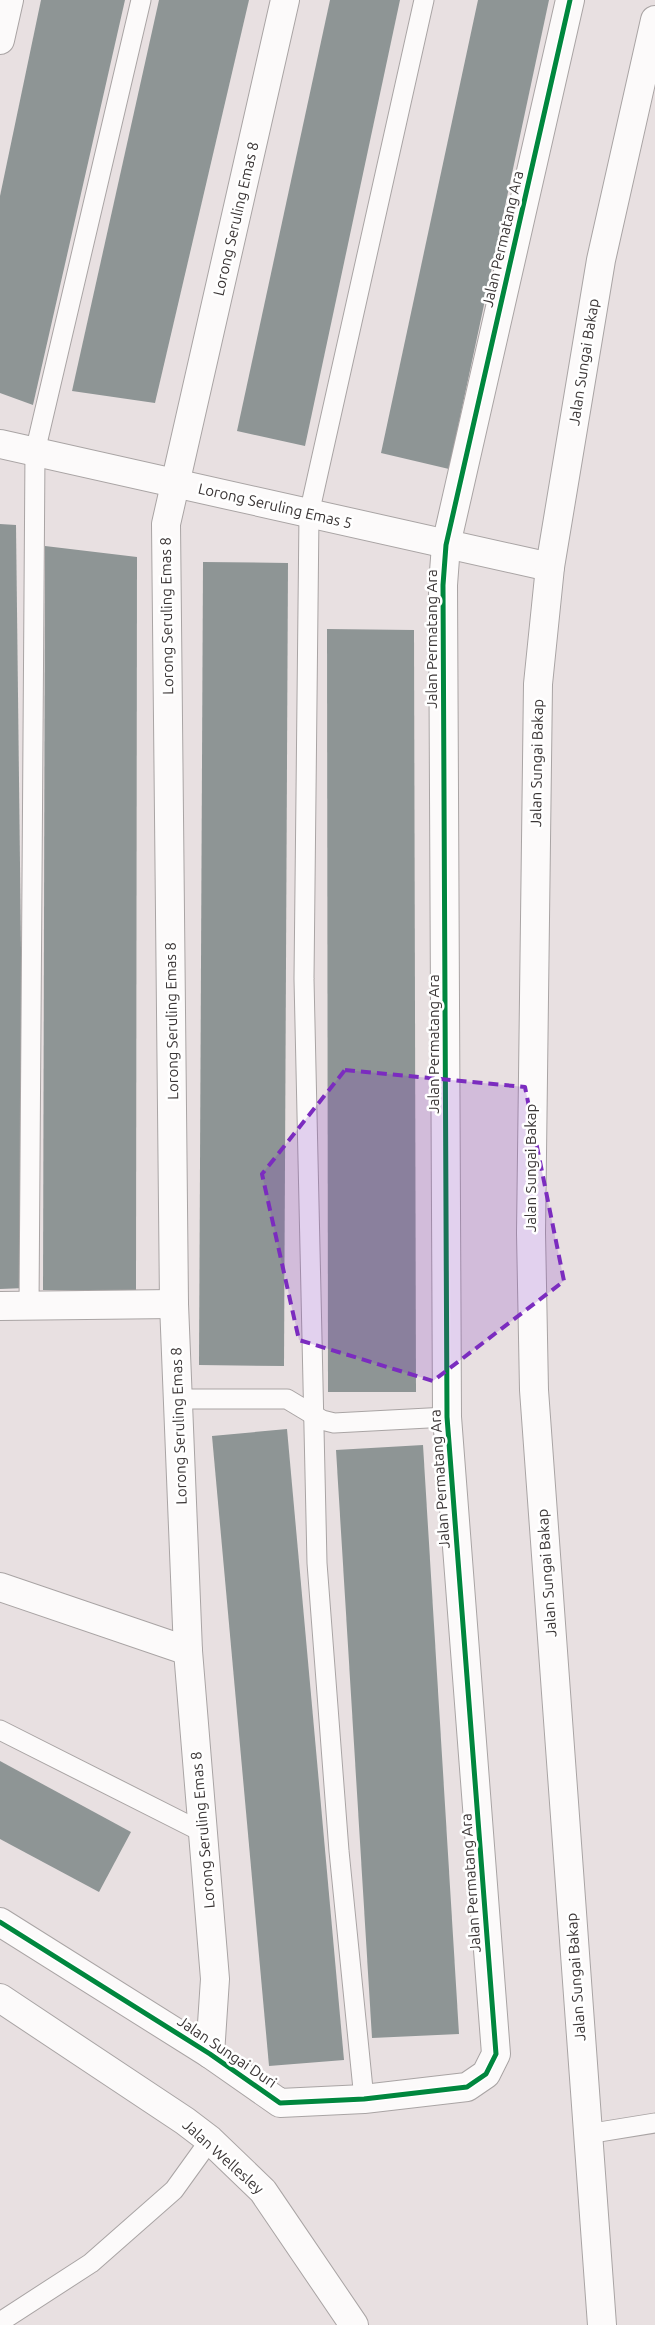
<svg xmlns="http://www.w3.org/2000/svg" width="655" height="2325" viewBox="0 0 655 2325" font-family="Ubuntu,sans-serif">
	<rect width="100%" height="100%" fill="#e8e0e1"/>
	<g fill="#8e9595">
		<path d="M41 0H125L33 405 0 393V196Z"/>
		<path d="M159 0H249L155 403 72 391Z"/>
		<path d="M330 0H400L305 446 237 431Z"/>
		<path d="M478 0H549L449 469 381 453Z"/>
		<path d="M0 524 16 525 25 1288 0 1289Z"/>
		<path d="M45 546 137 557 136 1292 43 1290Z"/>
		<path d="M203 562 288 563 284 1366 199 1365Z"/>
		<path d="M327 629 414 630 416 1392H328Z"/>
		<path d="M287 1429 344 2060 269 2066 212 1436Z"/>
		<path d="M423 1445 459 2034 372 2038 336 1450Z"/>
		<path d="M0 1761 131 1832 99 1892 0 1839Z"/>
	</g>
	<g fill="none" stroke-linecap="round" stroke-linejoin="round">
		<defs>
			<g id="service">
				<path d="M29 1307 35 452 141 0"/>
				<path d="M177 1399H287L322 1420 334 1423 447 1417"/>
				<path d="M0 1730 204 1833"/>
				<path d="M364 2099 339 1851 317 1563 304 979 309 514 424 0"/>
				<path d="M587 2134 655 2123"/>
				<path d="M0 2322 91 2263 174 2190 210 2140"/>
			</g>
			<g id="minor">
				<path d="M0 40 9 0"/>
				<path d="M0 444 550 567"/>
				<path d="M0 1306 174 1304"/>
				<path d="M0 1587 188 1651"/>
				<path d="M0 1922 210 2054 280 2103 364 2099 467 2087 486 2074 496 2054 447 1417 443 585 446 545 570 0"/>
				<path d="M210 2054 215 1979 188 1651 174 1304 166 524 285 0"/>
			</g>
			<g id="secondary">
				<path d="M0 1998 185 2121 210 2140 263 2191 354 2325"/>
				<path d="M602 2325 534 1390 531 1233 538 684 550 567 601 260 655 20"/>
			</g>
		</defs>
		<use href="#service" stroke="#a9a4a4" stroke-width="21"/>
		<use href="#minor" stroke="#a9a4a4" stroke-width="30"/>
		<use href="#secondary" stroke="#a9a4a4" stroke-width="30"/>
		<use href="#service" stroke="#fcfafa" stroke-width="19"/>
		<use href="#minor" stroke="#fcfafa" stroke-width="28"/>
		<use href="#secondary" stroke="#fcfafa" stroke-width="28"/>
		<defs>
			<path id="cycleway" d="M0 1922 210 2054 280 2103 364 2099 467 2087 486 2074 496 2054 447 1417 443 585 446 545 570 0"/>
		</defs>
		<use href="#cycleway" stroke="#fff" stroke-width="8"/>
		<use href="#cycleway" stroke="#00873e" stroke-width="5"/>
	</g>
	<path fill="#7b2cbf" fill-opacity="0.2" stroke="#7b2cbf" stroke-width="4" stroke-dasharray="10 6" stroke-linejoin="round" d="M345 1070 525 1087 564 1281 433 1381 299 1340 262 1174Z"/>
	<g text-anchor="middle" stroke-width="5" stroke-linejoin="round" paint-order="stroke">
		<g font-size="15" fill="#3a3535" stroke="#fff">
			<text transform="translate(236 219) rotate(-77)" y="5">Lorong Seruling Emas 8</text>
			<text transform="translate(503 239) rotate(-77)" y="5">Jalan Permatang Ara</text>
			<text transform="translate(584 362) rotate(-81)" y="5">Jalan Sungai Bakap</text>
			<text transform="translate(275 506) rotate(13)" y="5">Lorong Seruling Emas 5</text>
			<text transform="translate(167 616) rotate(-91)" y="5">Lorong Seruling Emas 8</text>
			<text transform="translate(432 639) rotate(-90)" y="5">Jalan Permatang Ara</text>
			<text transform="translate(537 763) rotate(-89)" y="5">Jalan Sungai Bakap</text>
			<text transform="translate(172 1021) rotate(-91)" y="5">Lorong Seruling Emas 8</text>
			<text transform="translate(434 1044) rotate(-90)" y="5">Jalan Permatang Ara</text>
			<text transform="translate(531 1168) rotate(-90)" y="5">Jalan Sungai Bakap</text>
			<text transform="translate(179 1426) rotate(-92)" y="5">Lorong Seruling Emas 8</text>
			<text transform="translate(440 1479) rotate(-94)" y="5">Jalan Permatang Ara</text>
			<text transform="translate(547 1573) rotate(-94)" y="5">Jalan Sungai Bakap</text>
			<text transform="translate(203 1830) rotate(-95)" y="5">Lorong Seruling Emas 8</text>
			<text transform="translate(471 1883) rotate(-94)" y="5">Jalan Permatang Ara</text>
			<text transform="translate(576 1977) rotate(-94)" y="5">Jalan Sungai Bakap</text>
			<text transform="translate(227 2052) rotate(34)" y="5">Jalan Sungai Duri</text>
			<text transform="translate(223 2157) rotate(42)" y="5">Jalan Wellesley</text>
		</g>
	</g>
</svg>
